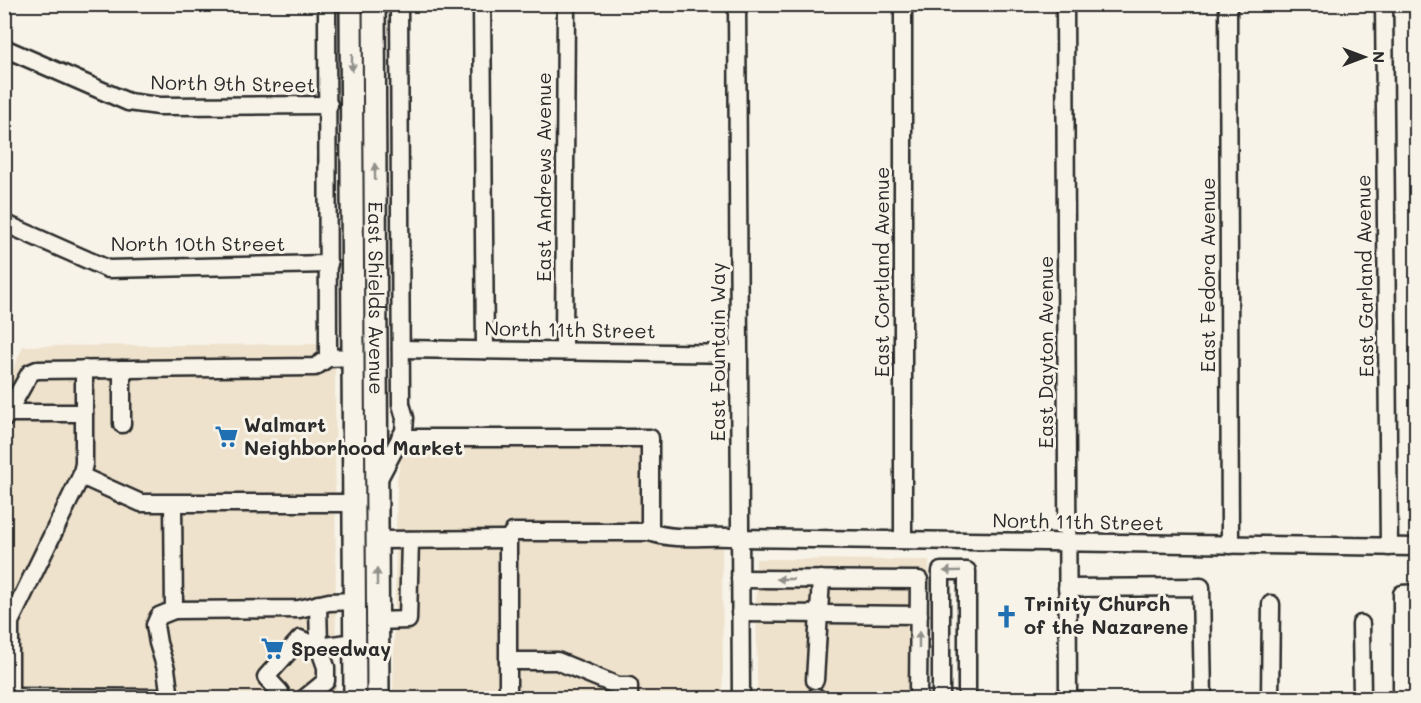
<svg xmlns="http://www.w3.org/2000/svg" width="1421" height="703" viewBox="0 0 1421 703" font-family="Mali,sans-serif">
	<rect width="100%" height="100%" fill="#f7f3e8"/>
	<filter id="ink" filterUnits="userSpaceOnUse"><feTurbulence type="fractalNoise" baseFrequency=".0167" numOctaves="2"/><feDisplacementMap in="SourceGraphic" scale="12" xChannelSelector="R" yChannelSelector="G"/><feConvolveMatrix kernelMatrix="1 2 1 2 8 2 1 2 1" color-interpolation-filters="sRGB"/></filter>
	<g filter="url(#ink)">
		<g fill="#eee2cc">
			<path d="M335 344 336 698H5V388L23 346Z"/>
			<path d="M415 430 659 433V526L722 527 723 698H393L397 479 401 459 414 434Z"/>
			<path d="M756 559 929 560 928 698H757Z"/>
		</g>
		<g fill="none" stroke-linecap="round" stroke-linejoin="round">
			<defs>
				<g id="minor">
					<path d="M327 4 328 358"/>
					<path d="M482 4 485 350"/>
					<path d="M737 4 741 698"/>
					<path d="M903 4V540"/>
					<path d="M1065 4 1068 698"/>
					<path d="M1228 4 1230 545"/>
					<path d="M1384 4 1389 547"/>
					<path d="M4 48 128 102 159 106 329 105"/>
					<path d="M4 223 108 269 329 264"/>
					<path d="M401 349 739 354"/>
					<path d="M564 350 566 4"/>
					<path d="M122 369V424"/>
					<path d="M8 413H84"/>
					<path d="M4 419 30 373 37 370 315 367 328 358 353 357"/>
					<path d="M400 438H650V532"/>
					<path d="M81 476 141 503H354"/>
					<path d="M377 482 404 431 405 418 401 404 399 4"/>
					<path d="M377 540 508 539"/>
					<path d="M740 579 919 580 918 698"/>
					<path d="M1067 588 1201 587 1203 698"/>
					<path d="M174 610 299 609 329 602 355 601"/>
					<path d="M740 613 919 615"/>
					<path d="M377 621 408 620 410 540"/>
					<path d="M1361 624 1362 698"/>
					<path d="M508 661H557L618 686H629V698"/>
					<path d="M815 680 821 579"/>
					<path d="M4 697 170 698"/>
					<path d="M816 697V698"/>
					<path d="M10 698V622L81 476 84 464V369"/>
					<path d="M170 698 166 669 158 643 155 625 159 616 174 610 173 504"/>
					<path d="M280 698V692L266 677 300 639 319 647 355 642"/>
					<path d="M305 698 326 681V667L319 647 318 604"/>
					<path d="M508 698V539L513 532H650C678 542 711 534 740 538L1416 547"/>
					<path d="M941 698V571H967V698"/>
					<path d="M1270 698 1271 604"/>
					<path d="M1402 698V594L1416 593"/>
				</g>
				<g id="major">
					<path d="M351 4 355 698"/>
					<path id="s1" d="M374 4 378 698"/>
				</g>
			</defs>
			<use href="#minor" stroke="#2b2b2b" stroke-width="21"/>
			<use href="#major" stroke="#2b2b2b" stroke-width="26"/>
			<use href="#minor" stroke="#f7f3e8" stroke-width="16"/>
			<use href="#major" stroke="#f7f3e8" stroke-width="21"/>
		</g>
		<defs><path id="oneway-solid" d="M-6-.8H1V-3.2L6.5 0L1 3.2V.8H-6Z" transform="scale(1.5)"/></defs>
		<g fill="#918f8a">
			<use href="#oneway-solid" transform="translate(352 63) rotate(90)"/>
			<use href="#oneway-solid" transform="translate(375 172) rotate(-90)"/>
			<use href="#oneway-solid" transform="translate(952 571) rotate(179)"/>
			<use href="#oneway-solid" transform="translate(377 577) rotate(-90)"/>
			<use href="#oneway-solid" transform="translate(785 579) rotate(-180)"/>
			<use href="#oneway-solid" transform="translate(919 640) rotate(-90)"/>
		</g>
	</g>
	<defs>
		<symbol id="supermarket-bare" viewBox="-9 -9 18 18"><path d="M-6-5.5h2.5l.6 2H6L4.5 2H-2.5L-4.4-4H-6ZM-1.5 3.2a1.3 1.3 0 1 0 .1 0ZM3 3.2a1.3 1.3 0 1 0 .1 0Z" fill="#1f6fb2" stroke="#f7f3e8" stroke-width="2.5" paint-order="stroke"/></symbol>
		<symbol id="church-bare" viewBox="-9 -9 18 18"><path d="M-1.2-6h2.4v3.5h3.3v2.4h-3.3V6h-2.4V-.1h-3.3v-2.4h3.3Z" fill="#1f6fb2" stroke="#f7f3e8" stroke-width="2.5" paint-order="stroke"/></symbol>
	</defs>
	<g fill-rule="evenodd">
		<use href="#supermarket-bare" x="210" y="420" width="33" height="33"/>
		<use href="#church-bare" x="990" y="600" width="33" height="33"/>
		<use href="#supermarket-bare" x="256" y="632" width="33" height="33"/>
	</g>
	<g text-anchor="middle" stroke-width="6" stroke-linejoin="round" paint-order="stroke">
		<g font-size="20" fill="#2b2b2b" stroke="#f7f3e8">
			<text transform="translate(233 84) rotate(1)" y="7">North 9th Street</text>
			<text transform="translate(544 177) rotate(-90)" y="7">East Andrews Avenue</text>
			<text x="198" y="251">North 10th Street</text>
			<text transform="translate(882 272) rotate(-90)" y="7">East Cortland Avenue</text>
			<text transform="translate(1208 275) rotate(-90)" y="7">East Fedora Avenue</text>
			<text transform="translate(1365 276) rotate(-91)" y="7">East Garland Avenue</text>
			<text dy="7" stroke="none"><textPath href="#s1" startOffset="294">East Shields Avenue</textPath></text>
			<text transform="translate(570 330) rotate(1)" y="7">North 11th Street</text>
			<text transform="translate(718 352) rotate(-90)" y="7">East Fountain Way</text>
			<text transform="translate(1046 352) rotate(-90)" y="7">East Dayton Avenue</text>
			<text transform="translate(1078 522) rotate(1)" y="7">North 11th Street</text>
		</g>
		<g font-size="20" font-weight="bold" fill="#2b2b2b" stroke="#f7f3e8" text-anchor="start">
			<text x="244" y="432">Walmart<tspan x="244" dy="23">Neighborhood Market</tspan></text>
			<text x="1024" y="611">Trinity Church<tspan x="1024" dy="23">of the Nazarene</tspan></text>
			<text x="291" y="656">Speedway</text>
		</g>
	</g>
	<rect width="1421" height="703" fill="none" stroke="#f7f3e8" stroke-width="24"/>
	<rect x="12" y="12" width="1397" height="679" fill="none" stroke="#2b2b2b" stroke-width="2" filter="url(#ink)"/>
	<g transform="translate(1364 57) rotate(90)" stroke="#f7f3e8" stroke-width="4.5" paint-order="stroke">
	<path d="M0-4.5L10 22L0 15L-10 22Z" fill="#2b2b2b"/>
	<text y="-9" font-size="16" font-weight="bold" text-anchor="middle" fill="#2b2b2b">N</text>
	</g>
</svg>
